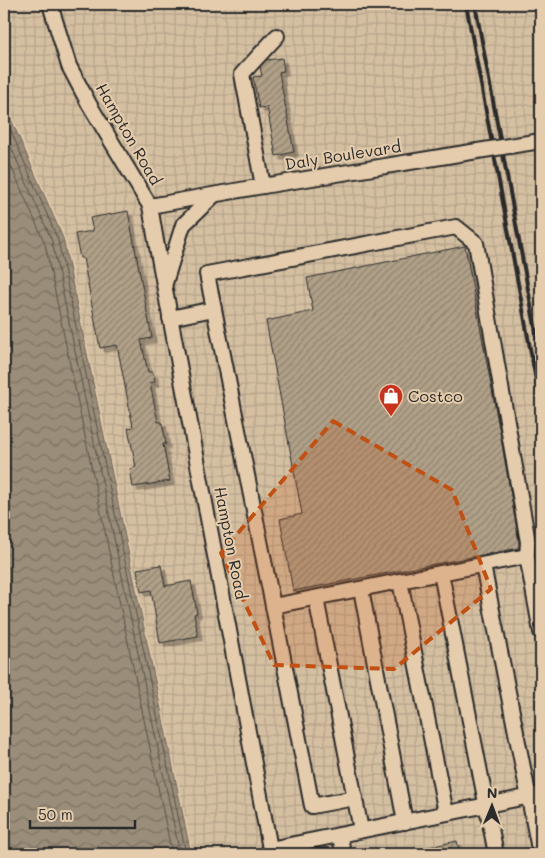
<svg xmlns="http://www.w3.org/2000/svg" width="545" height="858" viewBox="0 0 545 858" font-family="Mali,sans-serif">
	<defs>
		<pattern id="industrial-grid" width="8" height="8" patternUnits="userSpaceOnUse" patternTransform="scale(1.25)"><rect width="8" height="8" fill="#d4bfa1"/><path d="M0 4h8M4 0v8" fill="none" stroke="#b6a48b"/></pattern>
		<pattern id="water-waves" width="16" height="10" patternUnits="userSpaceOnUse" patternTransform="scale(1.25)"><rect width="16" height="10" fill="#9a8d79"/><path d="M0 5q4-4 8 0t8 0" fill="none" stroke="#7e7363"/></pattern>
		<pattern id="building-hatch" width="6" height="6" patternUnits="userSpaceOnUse" patternTransform="scale(1.25)"><rect width="6" height="6" fill="#b0a088"/><path d="M-1 1l2-2M0 6l6-6M5 7l2-2" fill="none" stroke="#8f836f"/></pattern>
		<filter id="shadow"><feDropShadow dx="4.5" dy="4.5" stdDeviation="0" flood-color="#0004"/></filter>
	</defs>
	<rect width="100%" height="100%" fill="#e4ccac"/>
	<filter id="ink" filterUnits="userSpaceOnUse"><feTurbulence type="fractalNoise" baseFrequency=".02" numOctaves="2"/><feDisplacementMap in="SourceGraphic" scale="10" xChannelSelector="R" yChannelSelector="G"/><feConvolveMatrix kernelMatrix="1 2 1 2 8 2 1 2 1" color-interpolation-filters="sRGB"/></filter>
	<g filter="url(#ink)">
		<path fill="url(#industrial-grid)" d="M4 4H541V854H193L65 237 4 97Z"/>
		<path fill="url(#water-waves)" stroke="#6e665a" d="M4 103 63 238 191 854H4Z"/>
		<g fill="none" stroke-linecap="round" stroke-linejoin="round">
			<g stroke="#57524a" stroke-width="1">
				<path d="M4 115 58 240 186 854"/>
				<path d="M4 131 52 241 180 854"/>
				<path d="M4 150 45 244 172 854"/>
			</g>
		</g>
		<g fill="url(#building-hatch)" stroke="#2b2b2b" filter="url(#shadow)">
			<path d="M282 58 284 71 279 72 294 152 276 156 267 107 259 108 253 77 262 76 260 67 266 60Z"/>
			<path d="M128 211 152 338 141 340 148 372H153L155 382 150 383 158 422H162L166 444H163L170 481 133 487 130 469 136 467 128 428 133 427 117 345 100 348 83 258H80L75 234 93 231 90 218Z"/>
			<path d="M465 246 501 438 519 542V548L293 591 280 519 302 514 266 321 313 311 307 278Z"/>
			<path d="M161 565 165 586 191 581 197 613 194 614 198 636 160 643 151 590 141 592 137 569Z"/>
			<path d="M457 841 460 854H420V849Z"/>
		</g>
		<g fill="none" stroke-linecap="round" stroke-linejoin="round">
			<defs>
				<g id="minor">
					<path d="M50 4 69 66 89 104 150 206 157 247 271 854"/>
					<path d="M263 186 242 74 277 36"/>
					<path d="M150 206 263 186 465 153"/>
					<path d="M165 283 183 225 214 195"/>
					<path d="M170 318 214 309"/>
					<path d="M527 556 273 606 207 274 456 227 476 243 528 542 527 556 541 632"/>
					<path d="M483 565 540 854"/>
					<path d="M441 573 496 854"/>
					<path d="M400 581 446 813"/>
					<path d="M361 589 405 822"/>
					<path d="M316 598 361 830"/>
					<path d="M273 606 312 806 355 798"/>
					<path d="M340 835 343 854"/>
					<path d="M270 849 541 794"/>
				</g>
			</defs>
			<use href="#minor" stroke="#2b2b2b" stroke-width="18"/>
			<use href="#minor" stroke="#e4ccac" stroke-width="14"/>
			<g stroke="#2b2b2b" stroke-width="4">
				<path d="M466 4 541 407"/>
				<path d="M475 4 541 359"/>
			</g>
			<defs>
				<path id="minor-bridge" d="M465 153 541 141"/>
			</defs>
			<use href="#minor-bridge" stroke="#2b2b2b" stroke-width="18" stroke-linecap="butt"/>
			<use href="#minor-bridge" stroke="#e4ccac" stroke-width="14"/>
		</g>
	</g>
	<path fill="#c25012" fill-opacity="0.2" stroke="#c25012" stroke-width="4" stroke-dasharray="10 6" stroke-linejoin="round" d="M333 421 452 490 491 589 394 669 274 665 221 553Z"/>
	<defs>
		<symbol id="shop-pin" viewBox="-11 -11 22 30"><path d="M0 17L-7.5 6A9.5 9.5 0 1 1 7.5 6Z" fill="#c8321e" stroke="#e4ccac"/><path d="M-5-2.5h2.3a2.7 3.5 0 0 1 5.4 0H5L5.5 6h-11ZM-1.5-2.5h3a1.5 2.3 0 0 0-3 0Z" fill="#fff"/></symbol>
	</defs>
	<g fill-rule="evenodd">
		<use href="#shop-pin" x="377" y="382" width="28" height="38"/>
	</g>
	<g text-anchor="middle" stroke-width="4" stroke-linejoin="round" paint-order="stroke">
		<g font-size="16" fill="#2b2b2b" stroke="#e4ccac">
			<text transform="translate(129 134) rotate(60)" y="6">Hampton Road</text>
			<text transform="translate(343 155) rotate(-9)" y="6">Daly Boulevard</text>
			<text transform="translate(231 543) rotate(79)" y="6">Hampton Road</text>
		</g>
		<g font-size="16" fill="#2b2b2b" stroke="#e4ccac" text-anchor="start">
			<text x="408" y="402">Costco</text>
		</g>
	</g>
	<rect width="545" height="858" fill="none" stroke="#e4ccac" stroke-width="20"/>
	<rect x="10" y="10" width="525" height="838" fill="none" stroke="#2b2b2b" stroke-width="2" filter="url(#ink)"/>
	<g transform="translate(492 806) rotate(1)" stroke="#e4ccac" stroke-width="4" paint-order="stroke">
	<path d="M0-4L9 19L0 12L-9 19Z" fill="#2b2b2b"/>
	<text y="-8" font-size="14" font-weight="bold" text-anchor="middle" fill="#2b2b2b">N</text>
	</g>
	<path d="M30 820v8h105v-8" fill="none" stroke="#2b2b2b" stroke-width="2.5"/>
	<text x="38" y="820" font-size="15" fill="#2b2b2b" stroke="#e4ccac" stroke-width="4" paint-order="stroke">50 m</text>
</svg>
